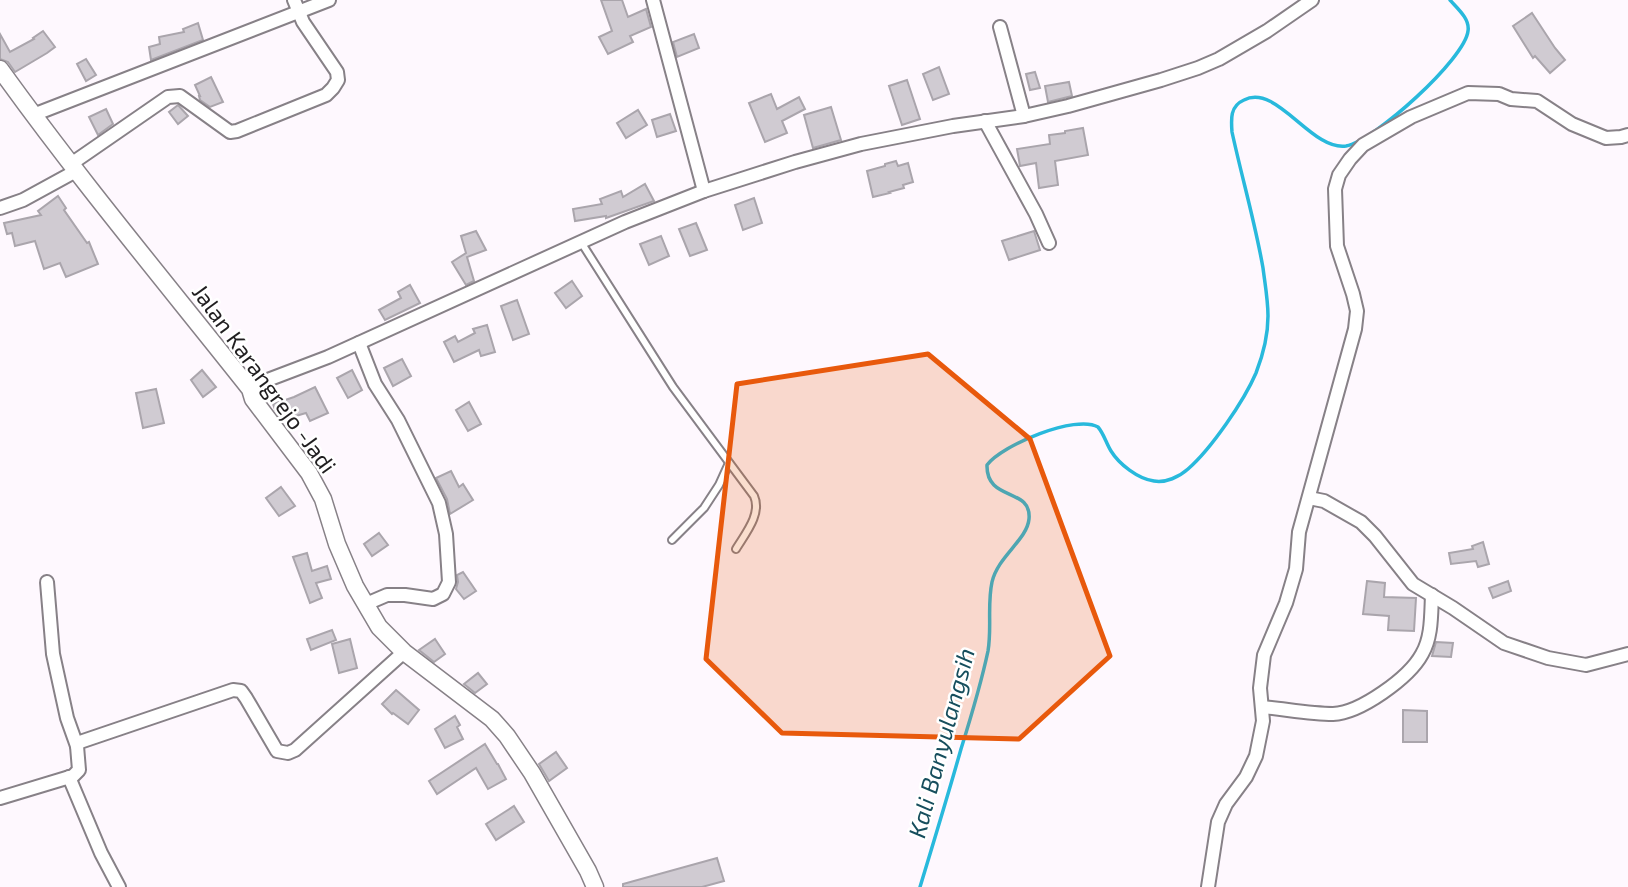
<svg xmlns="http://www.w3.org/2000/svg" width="1628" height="887" viewBox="0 0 1628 887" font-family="'Exo 2',sans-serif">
	<rect width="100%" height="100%" fill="#fef8fe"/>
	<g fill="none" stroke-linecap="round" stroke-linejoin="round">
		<path stroke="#28b9dc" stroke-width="3.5" d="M920 887C934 841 948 795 961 749 971 717 981 684 988 651 992 628 987 605 992 582 998 556 1027 540 1029 519 1032 487 986 502 987 465 1002 445 1076 414 1098 427 1104 434 1106 443 1111 451 1119 464 1138 479 1154 481 1166 483 1179 477 1188 469 1211 449 1244 401 1256 373 1263 355 1268 336 1268 316 1268 300 1265 284 1263 268 1255 222 1242 178 1232 132 1231 119 1230 106 1244 100 1277 83 1311 151 1346 146 1374 141 1465 59 1468 31 1470 19 1458 9 1450 0"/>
	</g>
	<g fill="#d0cbd2" stroke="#aaa5ac" stroke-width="2">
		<path d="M601 0H622L628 17 646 9 651 27 630 36 633 42 608 54 599 37 612 31Z"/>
		<path d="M1532 13 1555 48 1565 60 1550 73 1535 56 1533 58 1513 26Z"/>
		<path d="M198 23 203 40 151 60 149 47 160 44 159 37 184 32 183 29Z"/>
		<path d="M43 31 55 47 47 53 15 72 8 62 0 59V34L10 52 34 39 33 38Z"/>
		<path d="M694 34 699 48 677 57 673 42Z"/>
		<path d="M86 59 96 75 86 81 77 64Z"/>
		<path d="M939 67 949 94 933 100 923 74Z"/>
		<path d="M1035 72 1040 88 1030 90 1026 74Z"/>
		<path d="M211 77 223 102 210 107 200 100 199 96H200L195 85Z"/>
		<path d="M907 80 920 119 902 125 889 86Z"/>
		<path d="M1069 82 1072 96 1048 102 1045 86Z"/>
		<path d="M771 94 777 109 799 97 805 109 782 121 787 133 765 142 749 103Z"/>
		<path d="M178 105 188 116 178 124 169 112Z"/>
		<path d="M831 107 841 140 813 148 804 115Z"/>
		<path d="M106 109 113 124 98 135 89 117Z"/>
		<path d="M638 110 647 125 626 138 617 123Z"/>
		<path d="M670 114 676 131 657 137 652 120Z"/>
		<path d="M1083 128 1088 155 1055 161 1058 185 1039 188 1036 163 1020 166 1017 149 1050 144 1049 135 1065 133V131Z"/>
		<path d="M896 161 898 166 908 163 913 182 903 185 904 188 889 192 890 193 873 197 867 171 885 166V164Z"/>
		<path d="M645 184 654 201 606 218V216L575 221 573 209 602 204 600 199 621 191 623 197Z"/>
		<path d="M58 196 66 208 64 210 87 243 89 242 98 264 66 277 60 263 44 269 35 241 15 246 12 233 7 234 4 223 41 215 38 211Z"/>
		<path d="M754 198 762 223 743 230 735 205Z"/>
		<path d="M696 223 707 250 690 256 679 229Z"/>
		<path d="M476 231 486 250 467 257 474 281 466 285 452 262 466 253 461 236Z"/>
		<path d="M1034 231 1040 250 1009 260 1002 241Z"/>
		<path d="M661 236 669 256 649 265 640 244Z"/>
		<path d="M572 281 582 296 566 308 555 293Z"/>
		<path d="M410 285 420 303 385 320 379 310 401 298 398 292Z"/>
		<path d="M517 300 529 334 513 340 501 306Z"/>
		<path d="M487 325 495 352 481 356 479 350 454 362 444 342 455 336 458 342 475 333 473 329Z"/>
		<path d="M402 359 411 376 393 386 384 368Z"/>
		<path d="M202 370 216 387 203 397 191 380Z"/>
		<path d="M352 370 362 390 348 398 337 378Z"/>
		<path d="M315 387 328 413 310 421 306 413 282 420 276 412 273 404 294 397Z"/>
		<path d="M156 389 164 423 143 428 136 393Z"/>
		<path d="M469 402 481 424 468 431 456 410Z"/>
		<path d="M451 471 459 487 463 484 473 500 450 514 447 499 436 478Z"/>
		<path d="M281 487 295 506 279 516 266 498Z"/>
		<path d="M379 533 388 545 372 556 364 544Z"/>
		<path d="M1483 542 1489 564 1478 567 1476 561 1451 564 1449 553 1473 549 1472 546Z"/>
		<path d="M307 553 312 571 327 566 331 579 316 583 322 598 310 603 293 557Z"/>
		<path d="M463 572 476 591 464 599 456 589 458 582 457 575Z"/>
		<path d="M1367 581 1385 583 1384 597 1416 598 1414 631 1388 630 1389 616 1363 614Z"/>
		<path d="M1508 581 1511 591 1493 598 1489 588Z"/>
		<path d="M332 630 336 640 311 650 307 639Z"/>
		<path d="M350 639 357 668 339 673 332 644Z"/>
		<path d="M435 639 445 654 434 662 419 650Z"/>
		<path d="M1436 642 1453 643 1451 657 1432 656Z"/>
		<path d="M478 673 487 684 475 693 464 684Z"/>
		<path d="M396 690 419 710 408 724 393 713 392 714 382 704Z"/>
		<path d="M1403 710 1427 711V742H1403Z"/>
		<path d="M455 716 460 725 457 727 463 739 445 748 435 729Z"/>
		<path d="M485 744 497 764H498L506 779 488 789 476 768 437 794 429 781Z"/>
		<path d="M556 752 567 768 549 781 539 764Z"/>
		<path d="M514 806 524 822 496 840 486 824Z"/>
		<path d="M717 858 724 881 702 887H623V884Z"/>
	</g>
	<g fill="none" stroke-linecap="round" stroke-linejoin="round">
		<defs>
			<g id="service">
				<path d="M581 242 673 387 754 496C762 514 745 534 736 549"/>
				<path d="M672 540 704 508 719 485 729 463"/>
			</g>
			<g id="minor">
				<path d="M653 0 704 191"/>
				<path d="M1000 27 1024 116"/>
				<path d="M33 115 329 0"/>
				<path d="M985 121 1036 214 1049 243"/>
				<path d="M71 164 168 97 180 96 230 132 237 131 326 95 333 88 338 80 337 72 303 22 294 0"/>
				<path d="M0 208 23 200 76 171"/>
				<path d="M359 343 375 384 398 420 439 503 446 534 449 582 443 594 433 599 405 595H387L366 604"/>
				<path d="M250 389 257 384 328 357 625 222 704 191 795 162 861 144 953 126 1024 116 1068 106 1161 80 1198 68 1219 59 1267 31 1312 0"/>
				<path d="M1309 498 1324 501 1361 522 1375 536 1413 584 1453 608 1504 643 1548 658 1586 665 1628 654"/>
				<path d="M47 582 53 654 67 718 77 746"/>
				<path d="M1262 707C1285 709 1310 714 1333 714 1360 713 1409 678 1422 654 1432 637 1431 615 1432 595"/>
				<path d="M69 777 101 853 119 887"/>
				<path d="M0 798 73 776 79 770 77 746 80 742 233 690 241 691 246 698 277 751 288 753 295 750 404 652"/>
				<path d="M1208 887 1218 822 1226 804 1246 777 1256 756 1263 721 1260 688 1264 655 1286 603 1296 569 1299 532 1355 329 1357 311 1353 294 1337 246 1335 189 1339 175 1350 159 1363 145 1411 117 1468 93 1499 94 1511 99 1537 101 1572 124 1606 138 1621 137 1628 135"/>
			</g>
			<path id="tertiary" d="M0 69C79 179 166 283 250 389L253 399 309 473 323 499 337 544 355 586 379 627 404 652 492 719 507 736 532 773 588 871 595 887"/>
		</defs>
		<use href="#service" stroke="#878187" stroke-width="10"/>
		<use href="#minor" stroke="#878187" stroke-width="16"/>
		<use href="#tertiary" stroke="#878187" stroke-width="19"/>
		<use href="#service" stroke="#fff" stroke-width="6"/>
		<use href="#minor" stroke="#fff" stroke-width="12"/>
		<use href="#tertiary" stroke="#fff" stroke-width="16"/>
	</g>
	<path fill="#e8590c" fill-opacity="0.2" stroke="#e8590c" stroke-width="5" stroke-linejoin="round" d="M928 354 1030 439 1110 656 1019 739 782 733 706 659 737 384Z"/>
	<g text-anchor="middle" stroke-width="5" stroke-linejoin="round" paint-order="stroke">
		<g font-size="23" fill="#201e20" stroke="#fff">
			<text transform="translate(264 379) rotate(54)" y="8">Jalan Karangrejo -Jadi</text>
		</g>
		<g font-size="24" font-style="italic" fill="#164e5d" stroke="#fff">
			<text transform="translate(942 743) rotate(-75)" y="8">Kali Banyulangsih</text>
		</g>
	</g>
</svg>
